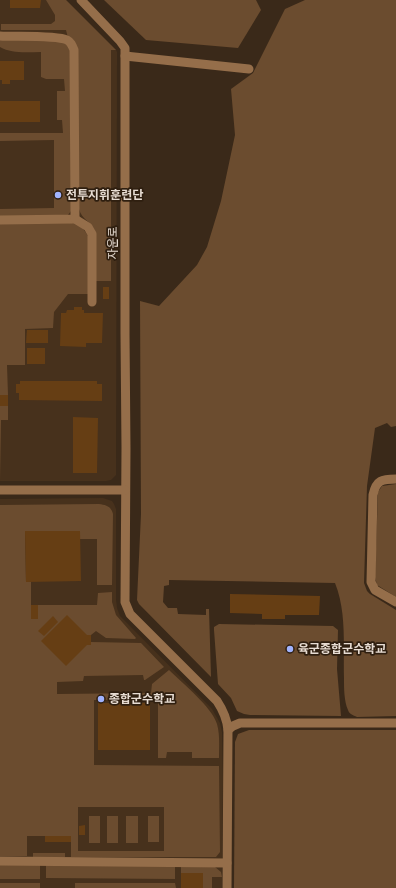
<svg xmlns="http://www.w3.org/2000/svg" width="396" height="888" viewBox="0 0 396 888" font-family="Mulish,'Noto Sans KR',sans-serif">
	<rect width="100%" height="100%" fill="#3a2919"/>
	<g fill="#47311c">
		<path d="M0 0H66L116 50 117 52 116 475 111 480 106 481H0Z"/>
		<path d="M103 498 112 501 114 504 116 509V599L117 608 120 616 212 709 220 723 222 732 223 779 222 888H0V499Z"/>
	</g>
	<g fill="#6b4c2f" fill-rule="evenodd">
		<path d="M46 0H66L116 50H111V281H96L95 231C91 221 82 220 79 209L77 50 68 38 66 30H1V24H51L55 21V15Z"/>
		<path d="M104 0H256L261 10 238 48 146 40Z"/>
		<path d="M305 0H396V426L391 427 387 423 375 428 367 486 364 583 367 591 370 594 396 610V716L357 717C353 715 349 714 348 710 344 701 344 688 344 679 343 647 347 613 335 583L169 580V585L164 586 163 602 168 608H177L178 614 206 615V609H209L211 677 139 604 137 600 141 514 140 301 159 306 197 265 207 247 221 201 235 135 231 89 253 73 285 9Z"/>
		<path d="M0 38 56 39 70 45 71 211 68 215 0 217V209L54 208V140L0 141V133H63L62 120H57V91H65L64 79H46L41 77V52C27 52 12 54 0 47Z"/>
		<path d="M72 223C80 224 84 229 88 236V294H68L54 312 53 328 25 329V365H7L8 395H0V224Z"/>
		<path d="M0 406H8V420H1L0 481Z"/>
		<path d="M396 484V597L377 585 375 577 378 492 382 486Z"/>
		<path d="M99 504C106 505 111 506 113 514L112 585H97V539H80V531H25L26 581 31 582V619H38V605H97L98 593 112 592V602L116 615 136 638 135 639 106 638 96 631 91 635 87 645H91V642L141 643 164 667 145 680H144L143 675 84 676 83 681 57 682V694L151 693 152 684 169 670C182 683 212 707 217 724 220 734 219 747 219 758H192V752H167L166 758H158V700H94V765L219 766 220 852 216 857H71V836H27V856H0V505ZM78 807H164V851H78Z"/>
		<path d="M219 624 333 626 338 630 337 669 341 716 250 715 244 714 237 711 231 698 218 684 214 630V627Z"/>
		<path d="M249 730H396V888H234L235 742 238 734Z"/>
		<rect x="89" y="816" width="11" height="27"/>
		<rect x="107" y="816" width="11" height="27"/>
		<rect x="126" y="816" width="12" height="27"/>
		<rect x="148" y="816" width="11" height="26"/>
		<rect x="33" y="853" width="32" height="4"/>
		<rect x="0" y="864" width="40" height="15"/>
		<path d="M46 865H175V879L46 878Z"/>
		<path d="M181 865 215 867 221 872 222 877H212V888H203V873H181Z"/>
		<rect x="0" y="883" width="40" height="5"/>
		<path d="M75 883H175L176 888H75Z"/>
	</g>
	<g fill="#663e14">
		<path d="M10 0H41L40 8H10Z"/>
		<path d="M0 61H24V80H10V84H2V80H0Z"/>
		<rect x="0" y="101" width="40" height="21"/>
		<rect x="103" y="287" width="6" height="12"/>
		<path d="M74 307H82V310H84V313H103L102 343H86V347L60 346 61 313H66L67 310H74Z"/>
		<path d="M27 330H48V343H26Z"/>
		<rect x="27" y="348" width="18" height="16"/>
		<path d="M20 381H97V384H102V401L19 400V393H16V384H20Z"/>
		<rect x="0" y="395" width="8" height="11"/>
		<path d="M73 417 98 418 97 473H73Z"/>
		<path d="M25 531H80L81 581 26 582Z"/>
		<path d="M230 594 320 596 319 615H285V619H262V614L230 613Z"/>
		<rect x="31" y="605" width="7" height="14"/>
		<path d="M67 615 87 635H91V645H87L66 666 41 641Z"/>
		<path d="M53 616 58 622 44 636 38 631Z"/>
		<rect x="98" y="703" width="52" height="47"/>
		<path d="M85 825V835H79V826Z"/>
		<rect x="45" y="836" width="26" height="6"/>
		<rect x="181" y="873" width="22" height="15"/>
	</g>
	<g fill="none" stroke-linecap="round" stroke-linejoin="round">
		<g stroke="#956e4a" stroke-width="9">
			<path d="M81 0 120 41 125 48V334L126 448 125 602 130 614 217 701C223 710 227 719 228 730L227 888"/>
			<path d="M0 36C14 37 56 35 67 40 71 42 72 45 74 50L75 219 0 220"/>
			<path d="M125 56 249 69"/>
			<path d="M75 219 88 227 92 234V302"/>
			<path d="M396 479C382 479 376 480 373 495L371 582 375 590 396 602"/>
			<path d="M0 490H125"/>
			<path d="M228 730 233 726 240 723H396"/>
			<path d="M0 861 227 863"/>
		</g>
	</g>
	<g fill="#a1b3fd" stroke="#2f1f10" stroke-width="1.5">
		<circle cx="58" cy="195" r="4"/>
		<circle cx="290" cy="649" r="4"/>
		<circle cx="101" cy="699" r="4"/>
	</g>
	<g text-anchor="middle" stroke-width="3.5" stroke-linejoin="round" paint-order="stroke">
		<g font-size="12" font-weight="bold" fill="#e7dcd2" stroke="#2f1f10" text-anchor="start">
			<text x="66" y="199">전투지휘훈련단</text>
			<text x="298" y="653">육군종합군수학교</text>
			<text x="109" y="703">종합군수학교</text>
		</g>
		<g font-size="12" fill="#e7dcd2" stroke="#2f1f10">
			<text transform="translate(113 243) rotate(-90)" y="4">자운로</text>
		</g>
	</g>
</svg>
